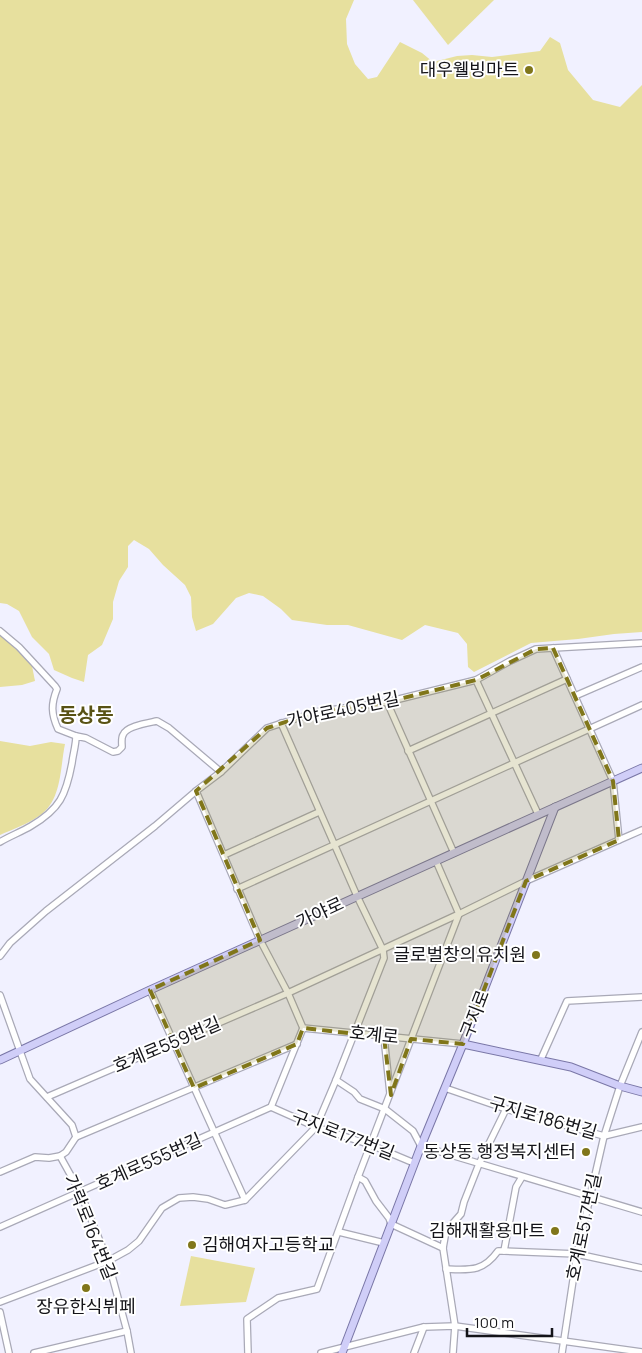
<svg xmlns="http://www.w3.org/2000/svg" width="642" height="1353" viewBox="0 0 642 1353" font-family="Manrope,'Noto Sans KR',sans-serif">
	<rect width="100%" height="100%" fill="#f1f1ff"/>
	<g fill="#e7e09e">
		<path d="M0 0H354L346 19 347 44 355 64 368 79 377 77 400 42 422 53 433 62 457 56 472 55 492 57 540 51 550 37 560 43 568 70 593 100 620 107 642 85V632L614 634 578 639 531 643 474 672 468 667 467 644 458 633 425 625 402 640 348 625H327L292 620 281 609 263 596 249 593 236 598 213 624 196 631 192 617 191 597 185 585 163 565 149 549 134 540 128 546V567L119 581 113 602V619L102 645 88 655 84 682 72 678 54 670 49 654 32 637 19 611 7 604 0 603Z"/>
		<path d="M413 0H494L448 45Z"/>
		<path d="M0 631 32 666 35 681 22 685 0 687Z"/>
		<path d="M0 741 30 746 51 742 65 744C60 768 62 801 39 816 28 824 13 829 0 835Z"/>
		<path d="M191 1256 255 1268 246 1302 180 1306Z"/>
	</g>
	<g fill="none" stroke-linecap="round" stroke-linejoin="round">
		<defs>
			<g id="minor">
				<path d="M0 631 19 647 55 686 57 689C51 704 51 714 58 729L76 736"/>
				<path d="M476 680 538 814"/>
				<path d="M575 696 642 667"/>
				<path d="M387 702 454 853"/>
				<path d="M408 751 567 679"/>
				<path d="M196 791 260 940 288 993 303 1028 463 1044"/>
				<path d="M619 840 642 830"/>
				<path d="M0 842C10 836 21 832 31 826 60 809 66 795 72 763 73 754 76 745 76 736L86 738 113 752 118 751 122 747C122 744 121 738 123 735 126 726 148 723 157 721L169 728 221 772"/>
				<path d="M224 855 319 812"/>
				<path d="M237 889 642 705"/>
				<path d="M0 956 10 943 46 911 155 826 196 791 221 772 267 728 316 712 387 702 476 680 510 661 536 649 642 643"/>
				<path d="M150 990 245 1200"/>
				<path d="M0 995 30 1079 72 1125 76 1137 66 1152 60 1156 49 1158 35 1157 0 1172"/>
				<path d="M384 1037 390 1093"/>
				<path d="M541 1059 567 1001 642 997"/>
				<path d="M336 1080 354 1092 360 1099 385 1109 413 1131 421 1146 642 1212"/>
				<path d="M445 1088 506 1109 604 1136 642 1127"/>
				<path d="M47 1097 288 993 459 914 526 881 619 840 613 781 553 648"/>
				<path d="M271 1107 316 1127 371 1145 414 1163"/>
				<path d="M76 1137 297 1044"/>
				<path d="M60 1156 80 1192 108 1261 127 1331 131 1353"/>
				<path d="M358 1177 365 1181 376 1201 389 1218 391 1224 443 1248"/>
				<path d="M0 1227 271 1107 303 1028"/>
				<path d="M339 1232 384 1243"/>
				<path d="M504 1251 516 1187 522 1177"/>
				<path d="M446 1269C470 1270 483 1272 498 1251H504L577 1254 642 1268"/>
				<path d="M0 1302 108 1261 128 1250 139 1241 162 1208 179 1198 193 1197 208 1199 225 1205 245 1200 316 1127 336 1080 384 958 383 950 357 896 281 723"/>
				<path d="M0 1312 9 1353"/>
				<path d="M34 1353 127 1331"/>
				<path d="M248 1353 247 1319 278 1298 317 1289 358 1177 459 914 436 861"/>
				<path d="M321 1353 424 1327 455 1326 642 1352"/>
				<path d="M414 1353 424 1327"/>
				<path d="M453 1353 455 1326 443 1248 446 1231 461 1214 464 1202 479 1164 506 1109"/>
				<path d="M562 1353 577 1254 604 1136 620 1086 642 1032"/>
			</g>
			<g id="major">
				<path d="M463 1044 571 1067 620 1086 642 1092"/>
				<path d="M0 1060 150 990 642 768"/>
				<path d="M342 1353 421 1146 463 1044 555 807"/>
			</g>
		</defs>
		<use href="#minor" stroke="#a9a9b7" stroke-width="8"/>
		<use href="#major" stroke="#7a77a7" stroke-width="9"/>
		<use href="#minor" stroke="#fff" stroke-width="5.5"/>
		<use href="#major" stroke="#d0cef8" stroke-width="7"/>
	</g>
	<path fill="#80761a" fill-opacity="0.2" stroke="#80761a" stroke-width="4" stroke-dasharray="10 6" stroke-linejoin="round" d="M553 648 613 781 619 840 526 881 463 1044 411 1039 391 1095 384 1037 303 1028 297 1044 194 1088 150 990 260 940 196 791 267 728 316 712 387 702 476 680 536 649Z"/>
	<g fill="#80761a" stroke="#fff" stroke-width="2">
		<circle cx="529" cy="70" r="5"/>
		<circle cx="536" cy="955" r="5"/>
		<circle cx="586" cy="1152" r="5"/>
		<circle cx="555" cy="1231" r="5"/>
		<circle cx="192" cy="1245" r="5"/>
		<circle cx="86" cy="1288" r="5"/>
	</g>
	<g text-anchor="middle" stroke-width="4" stroke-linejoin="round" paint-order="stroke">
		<g font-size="18" fill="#141419" stroke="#fff" text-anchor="end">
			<text x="519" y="76">대우웰빙마트</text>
			<text x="526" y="961">글로벌창의유치원</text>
			<text x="576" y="1158">동상동 행정복지센터</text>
			<text x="545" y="1237">김해재활용마트</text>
			<text x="202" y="1251" text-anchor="start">김해여자고등학교</text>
			<text x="86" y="1313" text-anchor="middle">장유한식뷔페</text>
		</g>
		<g font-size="18" fill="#141419" stroke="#fff">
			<text transform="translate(343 710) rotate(-12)" y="6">가야로405번길</text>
			<text transform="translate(320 913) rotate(-25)" y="6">가야로</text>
			<text transform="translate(475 1014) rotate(-69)" y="6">구지로</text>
			<text transform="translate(374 1035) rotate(6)" y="6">호계로</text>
			<text transform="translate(167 1045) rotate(-23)" y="6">호계로559번길</text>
			<text transform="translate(543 1118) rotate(16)" y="6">구지로186번길</text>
			<text transform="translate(343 1135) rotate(21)" y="6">구지로177번길</text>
			<text transform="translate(149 1162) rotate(-24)" y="6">호계로555번길</text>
			<text transform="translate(90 1227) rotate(68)" y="6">가락로164번길</text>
			<text transform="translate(584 1227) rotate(-78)" y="6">호계로517번길</text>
		</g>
		<g font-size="20" font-weight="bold" fill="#585214" stroke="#fff">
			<text x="86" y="722">동상동</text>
		</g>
	</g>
	<path d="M467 1328v8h85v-8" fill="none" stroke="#141419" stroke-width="2.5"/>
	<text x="474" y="1328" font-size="15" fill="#141419" stroke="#ffffff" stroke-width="4" paint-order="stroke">100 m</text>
</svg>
